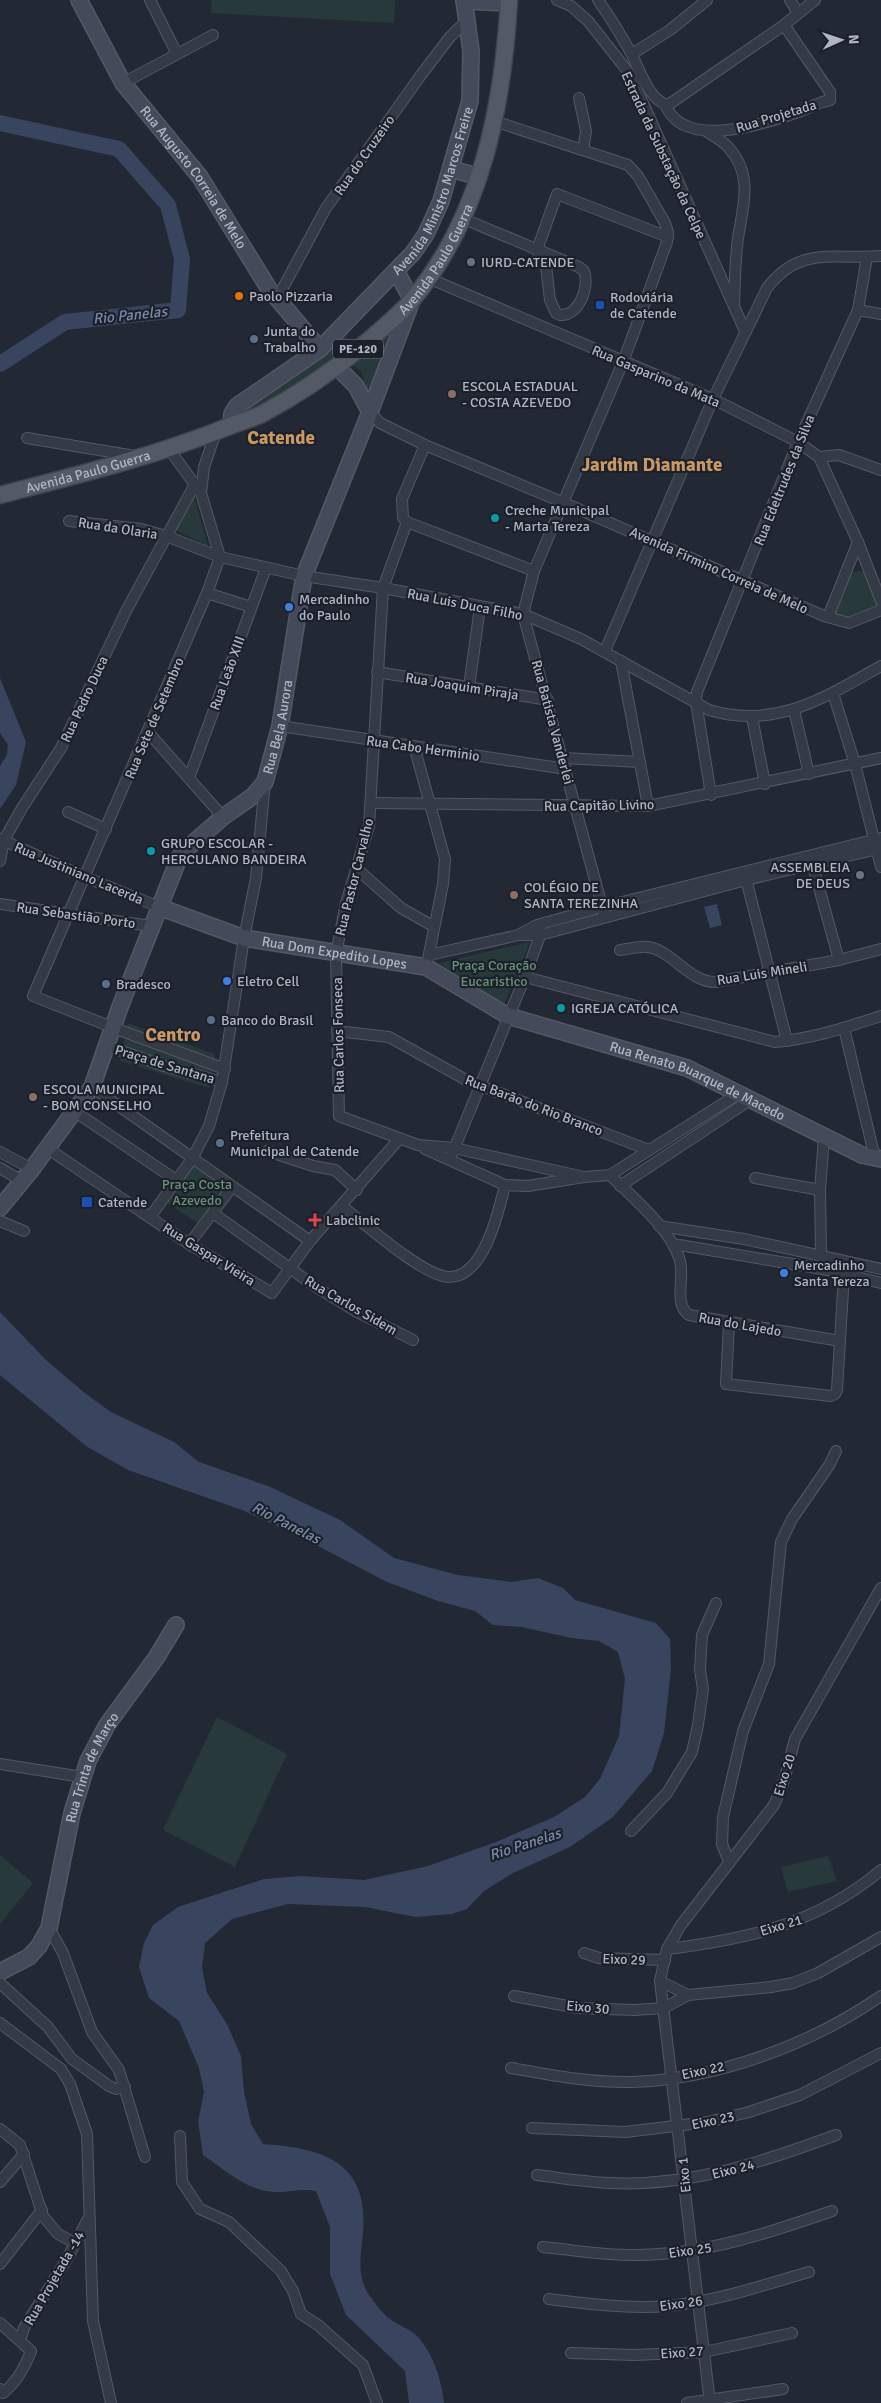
<svg xmlns="http://www.w3.org/2000/svg" width="881" height="2403" viewBox="0 0 881 2403" font-family="Signika,sans-serif">
	<rect width="100%" height="100%" fill="#222935"/>
	<g fill="#28393b">
		<path d="M212 0H395L394 23 211 13Z"/>
		<path d="M383 332 394 341 371 400 361 371 349 362Z"/>
		<path d="M342 334 354 343C320 372 284 395 243 414L241 406Z"/>
		<path d="M194 496 208 546 176 530Z"/>
		<path d="M867 571 881 607 848 619 832 615 850 572Z"/>
		<path d="M530 942 504 1005 439 963Z"/>
		<path d="M128 1023 215 1054 209 1088 120 1061Z"/>
		<path d="M193 1163 227 1187 198 1223 164 1201Z"/>
		<path d="M217 1717 287 1754 235 1867 163 1830Z"/>
		<path d="M0 1855 33 1883 0 1924Z"/>
		<path d="M828 1856 837 1881 788 1892 781 1867Z"/>
	</g>
	<g fill="#39455e">
		<path d="M0 678 26 742 16 785 0 809V766L7 755 8 745 0 733Z"/>
		<path d="M717 904 722 925 710 928 704 907Z"/>
		<path d="M0 1312 46 1360 86 1394 111 1412 174 1442 199 1462 268 1486 340 1520 394 1558 458 1575 511 1582 538 1578 563 1588 575 1600 656 1623 670 1639 671 1668 664 1733 652 1771 613 1817 570 1847 513 1873 484 1891 467 1909 452 1914 415 1917 365 1907 288 1904 232 1919 205 1943 202 1967 207 1993 227 2024 241 2056 244 2092 251 2124 263 2144C322 2148 369 2161 363 2232 361 2254 356 2276 369 2295 374 2302 380 2310 386 2316 395 2324 409 2328 418 2337 434 2355 441 2379 444 2403H409L405 2371 346 2315 330 2274V2227L316 2191C301 2188 288 2193 273 2192 246 2190 225 2170 203 2155L198 2122 204 2092 199 2068 179 2021 149 1998 139 1967 144 1943 153 1925 178 1907 264 1879 301 1876 364 1880 428 1866 496 1842 554 1817 585 1797 600 1779 619 1736 625 1679 618 1652 599 1641 571 1638 522 1627 493 1625 475 1611 438 1601 387 1582 299 1536 242 1510 128 1470 86 1446 0 1375Z"/>
	</g>
	<g fill="none" stroke-linecap="round" stroke-linejoin="round">
		<path stroke="#39455e" stroke-width="16" d="M0 123 119 149 168 205 182 259 178 310 65 322 0 364"/>
		<defs>
			<g id="street">
				<path d="M150 0 177 54"/>
				<path d="M557 0 571 6 588 21 630 74 745 331"/>
				<path d="M598 0C610 17 621 35 631 53 639 68 649 101 668 105L784 25 815 0"/>
				<path d="M790 0 798 13"/>
				<path d="M632 54 670 30 707 0"/>
				<path d="M123 83 213 35"/>
				<path d="M579 98 586 131 583 150"/>
				<path d="M665 104C683 152 767 123 801 111 811 107 820 102 830 100V92L784 25"/>
				<path d="M494 121 628 165 638 176 665 223 668 232 667 242 623 362 534 571 523 614 605 917"/>
				<path d="M706 131C713 136 722 140 728 147 754 175 743 206 738 238 735 260 735 282 734 304"/>
				<path d="M464 219 579 267 584 271C590 287 579 316 560 315L556 313 550 300 546 265 537 250"/>
				<path d="M537 250 557 194 668 237"/>
				<path d="M428 278 713 399 798 442 819 457 858 542 881 601"/>
				<path d="M277 299 326 208 421 75 450 37 466 21"/>
				<path d="M858 310 881 314"/>
				<path d="M370 412 380 423 425 445 562 502 824 616 849 623 881 610"/>
				<path d="M27 438 135 456"/>
				<path d="M169 449 201 493 220 557"/>
				<path d="M819 457 839 455 881 470"/>
				<path d="M201 493 204 467 216 432"/>
				<path d="M69 521 141 529 166 536 220 557 304 576 383 588 523 614 581 639 709 710C775 730 826 697 881 666"/>
				<path d="M407 522 383 588 369 826 346 903 336 954 339 1116 418 1145 454 1148 584 1177"/>
				<path d="M407 522 534 571"/>
				<path d="M407 522 403 518 402 499 425 445"/>
				<path d="M220 557 207 593 33 996 114 1028 225 1069"/>
				<path d="M207 593 251 607"/>
				<path d="M828 617 858 542"/>
				<path d="M605 651 713 399 767 288C800 245 834 260 881 256"/>
				<path d="M621 661 648 806"/>
				<path d="M377 672 548 700"/>
				<path d="M469 687 480 607"/>
				<path d="M833 693 855 764 881 867"/>
				<path d="M794 710 809 774"/>
				<path d="M752 717 765 784"/>
				<path d="M280 726 566 769"/>
				<path d="M148 732 223 817"/>
				<path d="M414 746 445 859 443 884 428 959"/>
				<path d="M563 758 640 762"/>
				<path d="M189 778 266 568"/>
				<path d="M711 795 696 702 697 692 798 442 858 310 867 257"/>
				<path d="M372 803 648 806 881 758"/>
				<path d="M68 812 106 829"/>
				<path d="M0 839 85 877 159 907"/>
				<path d="M811 859 839 960"/>
				<path d="M0 861 4 840 22 808 61 748 126 611 195 484"/>
				<path d="M357 869 401 908 433 926"/>
				<path d="M745 875 787 1041"/>
				<path d="M0 904 151 926"/>
				<path d="M520 934 537 925 602 907 881 838"/>
				<path d="M620 950C629 949 639 946 648 947 673 951 689 982 715 982L839 960 881 949"/>
				<path d="M429 955 519 935H540L746 880 881 848"/>
				<path d="M525 977 775 1042C812 1039 847 1027 881 1016"/>
				<path d="M844 1028 875 1158"/>
				<path d="M337 1031 389 1037 468 1081 649 1150"/>
				<path d="M107 1046 164 1066 222 1082"/>
				<path d="M92 1087 310 1241"/>
				<path d="M74 1111 176 1180"/>
				<path d="M47 1148 189 1244 272 1293 310 1241 399 1139"/>
				<path d="M425 1149 505 1185 528 1186 584 1177 610 1175 738 1094"/>
				<path d="M267 1151 313 1166 335 1170 357 1190"/>
				<path d="M0 1152 32 1169"/>
				<path d="M452 1154 525 977 537 944 540 935 538 928"/>
				<path d="M0 1168 22 1181"/>
				<path d="M610 1175C632 1197 672 1230 680 1261 685 1279 673 1303 689 1315L840 1341"/>
				<path d="M755 1178 820 1190"/>
				<path d="M620 1186 750 1100"/>
				<path d="M343 1207C365 1224 422 1275 448 1277 484 1279 499 1210 505 1185"/>
				<path d="M213 1213 316 1287 357 1312 413 1340"/>
				<path d="M150 1217 192 1159 209 1126 222 1082 244 938 256 878 265 782"/>
				<path d="M0 1221 24 1231"/>
				<path d="M659 1226 744 1239 881 1269"/>
				<path d="M189 1244 232 1187"/>
				<path d="M673 1244 828 1270 881 1283"/>
				<path d="M821 1255 820 1190 824 1137"/>
				<path d="M729 1323 726 1384 831 1396 835 1394 837 1390 844 1274"/>
				<path d="M0 1764 82 1777"/>
				<path d="M631 1831 667 1793 692 1752 698 1725 703 1689 700 1670 702 1635 716 1603"/>
				<path d="M729 1862 722 1844 723 1817 743 1731 769 1664 781 1542 792 1519 830 1464 836 1451"/>
				<path d="M49 1928 63 1953 92 2032 119 2070 145 2157"/>
				<path d="M667 1949C748 1939 817 1924 881 1870"/>
				<path d="M584 1953 599 1958 665 1960"/>
				<path d="M660 1981 688 1995"/>
				<path d="M0 1983 48 2027 72 2059 109 2086 116 2089 125 2087"/>
				<path d="M514 1996 578 2008 634 2010 664 2008 688 1995 771 1987 793 1983 818 1973 881 1937"/>
				<path d="M0 2023 61 2069 70 2084 87 2134 93 2321 111 2403"/>
				<path d="M511 2068C550 2075 591 2083 632 2082 718 2079 810 2045 881 1996"/>
				<path d="M532 2128 625 2132 708 2122 749 2112 800 2095 881 2053"/>
				<path d="M0 2129 20 2145 43 2216 58 2234 75 2243"/>
				<path d="M180 2136 182 2182 200 2209 229 2222 281 2271 293 2291 301 2314 318 2325 363 2365 377 2403"/>
				<path d="M537 2175C561 2178 585 2182 609 2183 689 2187 763 2162 836 2135"/>
				<path d="M0 2182 24 2154"/>
				<path d="M543 2247C574 2250 607 2256 638 2255 706 2254 769 2233 832 2211"/>
				<path d="M0 2264 42 2210"/>
				<path d="M549 2299C588 2304 628 2309 667 2306 715 2302 763 2285 809 2272"/>
				<path d="M0 2323 31 2351C25 2367 17 2382 3 2393L0 2389"/>
				<path d="M20 2340 24 2328 67 2259 89 2217"/>
				<path d="M571 2353 634 2355 704 2352 792 2333"/>
				<path d="M687 2403 783 2389"/>
				<path d="M710 2403 660 1981 667 1949 681 1925 774 1805 783 1784 795 1739 881 1588"/>
			</g>
			<g id="secondary">
				<path id="s1" d="M79 0 123 83 200 177 269 289 320 349"/>
				<path d="M464 1 509 3"/>
				<path d="M452 169 479 177"/>
				<path d="M337 367 356 386 370 412"/>
				<path id="s2" d="M231 426 232 414 237 406 320 349 413 253 426 234 441 201 470 101 471 51 464 0"/>
				<path id="s3" d="M159 907 244 938 426 967 508 1016 687 1068 862 1155 881 1159"/>
				<path id="s4" d="M0 1208 32 1169 92 1087 120 1007 179 858 184 851 223 817 253 796 265 782 280 726 304 576 370 412 412 300 396 271"/>
				<path id="s5" d="M0 1972 29 1957 39 1946 49 1928 72 1813 88 1761 107 1725 156 1658 176 1625"/>
			</g>
			<g id="primary">
				<path id="s6" d="M0 495C78 475 156 456 230 426 240 422 250 419 260 415 296 396 330 373 361 347 378 332 398 316 413 299 482 215 503 106 509 0"/>
			</g>
		</defs>
		<use href="#street" stroke="#535864" stroke-width="12"/>
		<use href="#secondary" stroke="#535864" stroke-width="18"/>
		<use href="#primary" stroke="#3f4450" stroke-width="19"/>
		<use href="#street" stroke="#353b46" stroke-width="10"/>
		<use href="#secondary" stroke="#444a59" stroke-width="15"/>
		<use href="#primary" stroke="#535a66" stroke-width="16"/>
	</g>
	<g fill="#6b7280" stroke="#1b202b" stroke-width="2">
		<circle cx="471" cy="262" r="5"/>
		<circle cx="860" cy="875" r="5"/>
	</g>
	<circle fill="#e8710a" stroke="#1b202b" stroke-width="2" cx="239" cy="296" r="5"/>
	<g fill="#1a4fb4" stroke="#1b202b" stroke-width="2">
		<rect x="595" y="300" width="10" height="10" rx="2.5"/>
		<rect x="81" y="1196" width="12" height="12" rx="2.5"/>
	</g>
	<g fill="#5c6f8a" stroke="#1b202b" stroke-width="2">
		<circle cx="254" cy="339" r="5"/>
		<circle cx="106" cy="984" r="5"/>
		<circle cx="211" cy="1020" r="5"/>
		<circle cx="220" cy="1143" r="5"/>
	</g>
	<g fill="#8d6e63" stroke="#1b202b" stroke-width="2">
		<circle cx="452" cy="394" r="5"/>
		<circle cx="514" cy="895" r="5"/>
		<circle cx="33" cy="1097" r="5"/>
	</g>
	<g fill="#0f9aa8" stroke="#1b202b" stroke-width="2">
		<circle cx="495" cy="518" r="5"/>
		<circle cx="151" cy="851" r="5"/>
		<circle cx="561" cy="1008" r="5"/>
	</g>
	<g fill="#3f7fe0" stroke="#1b202b" stroke-width="2">
		<circle cx="289" cy="607" r="5"/>
		<circle cx="227" cy="981" r="5"/>
		<circle cx="784" cy="1273" r="5"/>
	</g>
	<path fill="#e0444e" stroke="#1b202b" stroke-width="2" d="M312.5 1212.5h5v5h5v5h-5v5h-5v-5h-5v-5h5z"/>
	<g text-anchor="middle" stroke-width="4.5" stroke-linejoin="round" paint-order="stroke">
		<rect fill="#1b202b" stroke="#838895" stroke-width="1" x="333" y="339.5" width="50" height="19" rx="4"/>
		<g font-size="12" font-weight="bold" fill="#b0b5c3">
			<text x="358" y="353">PE-120</text>
		</g>
		<g font-size="14" fill="#b0b5c3" stroke="#1b202b">
			<text transform="translate(776 116) rotate(-17)" y="5">Rua Projetada</text>
			<text transform="translate(364 155) rotate(-55)" y="5">Rua do Cruzeiro</text>
			<text transform="translate(664 155) rotate(65)" y="5">Estrada da Substação da Celpe</text>
			<text dy="5" stroke="none"><textPath href="#s1" startOffset="212">Rua Augusto Correia de Melo</textPath></text>
			<text dy="5" stroke="none"><textPath href="#s2" startOffset="321">Avenida Ministro Marcos Freire</textPath></text>
			<text dy="5" stroke="none"><textPath href="#s6" startOffset="511">Avenida Paulo Guerra</textPath></text>
			<text transform="translate(656 376) rotate(23)" y="5">Rua Gasparino da Mata</text>
			<text dy="5" stroke="none"><textPath href="#s6" startOffset="91">Avenida Paulo Guerra</textPath></text>
			<text transform="translate(784 480) rotate(-68)" y="5">Rua Edeltrudes da Silva</text>
			<text transform="translate(118 528) rotate(9)" y="5">Rua da Olaria</text>
			<text transform="translate(719 570) rotate(24)" y="5">Avenida Firmino Correia de Melo</text>
			<text transform="translate(465 604) rotate(11)" y="5">Rua Luis Duca Filho</text>
			<text transform="translate(227 673) rotate(-70)" y="5">Rua Leão XIII</text>
			<text transform="translate(462 686) rotate(9)" y="5">Rua Joaquim Piraja</text>
			<text transform="translate(84 699) rotate(-65)" y="5">Rua Pedro Duca</text>
			<text transform="translate(154 718) rotate(-67)" y="5">Rua Sete de Setembro</text>
			<text transform="translate(553 722) rotate(75)" y="5">Rua Batista Vanderlei</text>
			<text dy="5" stroke="none"><textPath href="#s4" startOffset="569">Rua Bela Aurora</textPath></text>
			<text transform="translate(423 748) rotate(8)" y="5">Rua Cabo Herminio</text>
			<text transform="translate(599 805) rotate(-1)" y="5">Rua Capitão Livino</text>
			<text transform="translate(79 873) rotate(23)" y="5">Rua Justiniano Lacerda</text>
			<text transform="translate(354 877) rotate(-76)" y="5">Rua Pastor Carvalho</text>
			<text transform="translate(76 915) rotate(8)" y="5">Rua Sebastião Porto</text>
			<text dy="5" stroke="none"><textPath href="#s3" startOffset="182">Rua Dom Expedito Lopes</textPath></text>
			<text transform="translate(762 973) rotate(-9)" y="5">Rua Luis Mineli</text>
			<text transform="translate(338 1035) rotate(-91)" y="5">Rua Carlos Fonseca</text>
			<text transform="translate(165 1064) rotate(17)" y="5">Praça de Santana</text>
			<text dy="5" stroke="none"><textPath href="#s3" startOffset="571">Rua Renato Buarque de Macedo</textPath></text>
			<text transform="translate(534 1105) rotate(21)" y="5">Rua Barão do Rio Branco</text>
			<text transform="translate(209 1254) rotate(32)" y="5">Rua Gaspar Vieira</text>
			<text transform="translate(351 1305) rotate(30)" y="5">Rua Carlos Sidem</text>
			<text transform="translate(740 1324) rotate(10)" y="5">Rua do Lajedo</text>
			<text dy="5" stroke="none"><textPath href="#s5" startOffset="235">Rua Trinta de Março</textPath></text>
			<text transform="translate(784 1775) rotate(-73)" y="5">Eixo 20</text>
			<text transform="translate(781 1925) rotate(-17)" y="5">Eixo 21</text>
			<text transform="translate(624 1959) rotate(2)" y="5">Eixo 29</text>
			<text transform="translate(588 2007) rotate(5)" y="5">Eixo 30</text>
			<text transform="translate(703 2070) rotate(-12)" y="5">Eixo 22</text>
			<text transform="translate(713 2120) rotate(-12)" y="5">Eixo 23</text>
			<text transform="translate(733 2169) rotate(-14)" y="5">Eixo 24</text>
			<text transform="translate(684 2175) rotate(-96)" y="5">Eixo 1</text>
			<text transform="translate(690 2250) rotate(-8)" y="5">Eixo 25</text>
			<text transform="translate(54 2278) rotate(-60)" y="5">Rua Projetada -14</text>
			<text transform="translate(681 2303) rotate(-8)" y="5">Eixo 26</text>
			<text transform="translate(682 2352) rotate(-4)" y="5">Eixo 27</text>
		</g>
		<g font-size="14" fill="#b0b5c3" stroke="#1b202b" text-anchor="start">
			<text x="481" y="267">IURD-CATENDE</text>
			<text x="249" y="301">Paolo Pizzaria</text>
			<text x="610" y="302">Rodoviária<tspan x="610" dy="16">de Catende</tspan></text>
			<text x="264" y="336">Junta do<tspan x="264" dy="16">Trabalho</tspan></text>
			<text x="462" y="391">ESCOLA ESTADUAL<tspan x="462" dy="16">- COSTA AZEVEDO</tspan></text>
			<text x="505" y="515">Creche Municipal<tspan x="505" dy="16">- Marta Tereza</tspan></text>
			<text x="299" y="604">Mercadinho<tspan x="299" dy="16">do Paulo</tspan></text>
			<text x="161" y="848">GRUPO ESCOLAR -<tspan x="161" dy="16">HERCULANO BANDEIRA</tspan></text>
			<text x="850" y="872" text-anchor="end">ASSEMBLEIA<tspan x="850" dy="16">DE DEUS</tspan></text>
			<text x="524" y="892">COLÉGIO DE<tspan x="524" dy="16">SANTA TEREZINHA</tspan></text>
			<text x="237" y="986">Eletro Cell</text>
			<text x="116" y="989">Bradesco</text>
			<text x="571" y="1013">IGREJA CATÓLICA</text>
			<text x="221" y="1025">Banco do Brasil</text>
			<text x="43" y="1094">ESCOLA MUNICIPAL<tspan x="43" dy="16">- BOM CONSELHO</tspan></text>
			<text x="230" y="1140">Prefeitura<tspan x="230" dy="16">Municipal de Catende</tspan></text>
			<text x="98" y="1207">Catende</text>
			<text x="326" y="1225">Labclinic</text>
			<text x="794" y="1270">Mercadinho<tspan x="794" dy="16">Santa Tereza</tspan></text>
		</g>
		<g font-size="14" fill="#699176" stroke="#1b202b">
			<text x="494" y="970">Praça Coração<tspan x="494" dy="16">Eucaristico</tspan></text>
			<text x="197" y="1189">Praça Costa<tspan x="197" dy="16">Azevedo</tspan></text>
		</g>
		<g font-size="15" font-style="italic" fill="#7a8aa9" stroke="#1b202b">
			<text transform="translate(130 315) rotate(-6)" y="5">Rio Panelas</text>
			<text transform="translate(286 1523) rotate(27)" y="5">Rio Panelas</text>
			<text transform="translate(525 1844) rotate(-18)" y="5">Rio Panelas</text>
		</g>
		<g font-size="19" font-weight="bold" fill="#c99964" stroke="#1b202b">
			<text x="281" y="444">Catende</text>
			<text x="652" y="471">Jardim Diamante</text>
			<text x="173" y="1041">Centro</text>
		</g>
	</g>
	<g transform="translate(841 40) rotate(87)" stroke="#1b202b" stroke-width="4" paint-order="stroke">
	<path d="M0-4L9 19L0 12L-9 19Z" fill="#b0b5c3"/>
	<text y="-8" font-size="14" font-weight="bold" text-anchor="middle" fill="#b0b5c3">N</text>
	</g>
</svg>
